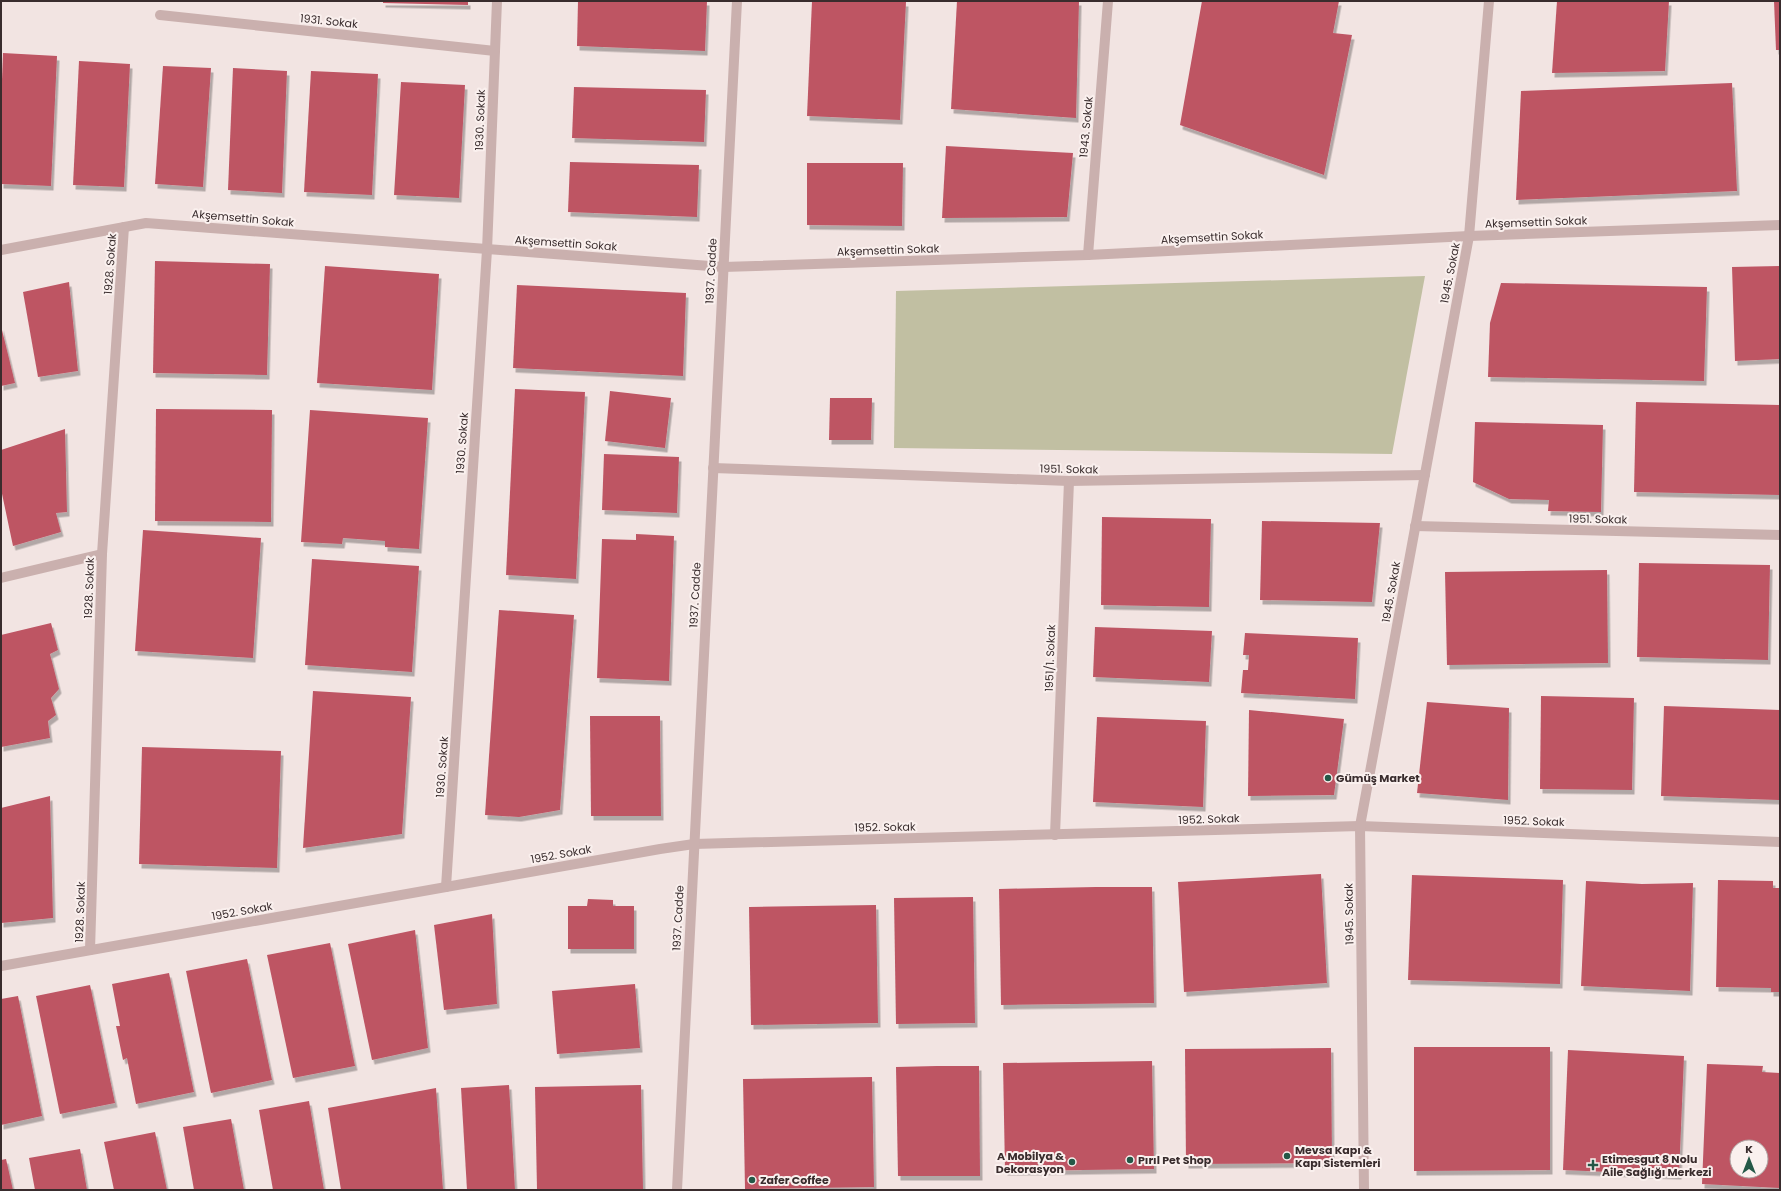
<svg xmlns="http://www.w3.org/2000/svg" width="1781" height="1191" viewBox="0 0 1781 1191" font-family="Poppins,sans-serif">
	<defs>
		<filter id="shadow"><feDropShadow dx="2.5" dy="4.5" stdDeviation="0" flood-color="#0004"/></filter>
	</defs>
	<rect width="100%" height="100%" fill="#f2e4e2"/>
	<path fill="#c1bfa2" d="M1425 276 1392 454 894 448 896 291Z"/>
	<g fill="#be5464" fill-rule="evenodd" filter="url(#shadow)">
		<path d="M383 1H468V5L383 3Z"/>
		<path d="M578 1H707L705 51 577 46Z"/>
		<path d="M812 1 906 2 900 120 807 116Z"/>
		<path d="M957 1H1079L1076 118 951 109Z"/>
		<path d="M1202 1H1339L1333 33 1352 35 1324 175 1180 125Z"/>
		<path d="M1557 1H1669L1665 71 1552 73Z"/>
		<path d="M1774 1H1780V50H1776Z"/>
		<path d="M3 53 57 56 51 186 1 184V106Z"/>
		<path d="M79 61 130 64 124 187 73 185Z"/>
		<path d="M163 66 211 68 203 187 155 184Z"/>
		<path d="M233 68 287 71 282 193 228 190Z"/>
		<path d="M311 71 378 74 372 195 304 192Z"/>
		<path d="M401 82 465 85 459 198 394 195Z"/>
		<path d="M1732 83 1737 191 1516 200 1521 91Z"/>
		<path d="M574 87 706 90 704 142 572 138Z"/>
		<path d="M946 146 1073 153 1067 217 942 218Z"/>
		<path d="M570 162 699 165 697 217 568 212Z"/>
		<path d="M807 163H903L902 226 807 225Z"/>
		<path d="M155 261 270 264 267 375 153 373Z"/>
		<path d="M325 266 439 274 432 390 317 383Z"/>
		<path d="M1780 266V359L1735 361 1732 267Z"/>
		<path d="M69 282 78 371 38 377 23 292Z"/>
		<path d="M1501 283 1707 287 1704 381 1488 377 1490 323Z"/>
		<path d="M517 285 686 293 683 376 513 368Z"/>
		<path d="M1 326 15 383 1 386Z"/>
		<path d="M515 389 585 392 576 579 506 575Z"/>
		<path d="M610 391 671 398 665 448 605 441Z"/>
		<path d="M830 398H872L871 440H829Z"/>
		<path d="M1636 402 1780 405V495L1634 492Z"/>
		<path d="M156 409 272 410 271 522 155 521Z"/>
		<path d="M310 410 428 418 419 549 385 547V541L343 538 342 544 301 542Z"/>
		<path d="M1475 422 1603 425 1601 512 1548 511 1549 500 1509 499 1473 482Z"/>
		<path d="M65 429 67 512 56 513 61 532 13 546 1 489V450Z"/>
		<path d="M604 454 679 457 677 513 602 510Z"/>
		<path d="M1102 517 1211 519 1209 607 1101 605Z"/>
		<path d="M1262 521 1380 523 1372 602 1260 600Z"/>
		<path d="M143 530 261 538 253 658 135 651Z"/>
		<path d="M636 534 674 536 669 681 597 678 602 539 636 540Z"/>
		<path d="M312 559 419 566 412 672 305 665Z"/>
		<path d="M1639 563 1770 565 1768 660 1637 657Z"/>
		<path d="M1607 570 1608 663 1447 665 1445 572Z"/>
		<path d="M499 610 574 615 560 810 519 817 485 815Z"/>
		<path d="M51 623 58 650 50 654 59 689 51 698 56 715 48 721 50 738 1 747V635Z"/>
		<path d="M1095 627 1212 631 1209 682 1093 677Z"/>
		<path d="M1245 633 1358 638 1355 699 1241 693 1243 670H1248L1249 655H1243Z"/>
		<path d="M313 691 411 697 402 834 303 848Z"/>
		<path d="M1541 696 1634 698 1632 790 1540 789Z"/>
		<path d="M1427 702 1509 708 1508 800 1417 793Z"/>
		<path d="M1664 706 1780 710 1779 800 1661 796Z"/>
		<path d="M1249 710 1344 719 1334 795 1248 796Z"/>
		<path d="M590 716H660L661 816H591Z"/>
		<path d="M1097 717 1206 721 1203 807 1093 802Z"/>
		<path d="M142 747 281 751 277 868 139 864Z"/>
		<path d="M50 796 53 918 1 923V808Z"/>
		<path d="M1321 874 1327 983 1184 992 1178 882Z"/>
		<path d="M1412 875 1563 880 1560 984 1408 980Z"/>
		<path d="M1718 880 1773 881V888H1780V992H1771V988L1716 987Z"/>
		<path d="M1586 881 1642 884 1693 883 1690 991 1581 986Z"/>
		<path d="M1096 887H1152L1154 1003 1001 1005 999 889Z"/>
		<path d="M973 897 975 1023 896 1024 894 898Z"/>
		<path d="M588 899 613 900V906H634V949H568V906H587Z"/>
		<path d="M876 905 878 1023 751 1025 749 907Z"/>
		<path d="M492 914 497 1004 444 1010 434 925Z"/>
		<path d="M415 930 428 1048 372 1060 348 944Z"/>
		<path d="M330 943 355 1066 293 1078 267 955Z"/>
		<path d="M247 959 272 1080 211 1093 186 971Z"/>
		<path d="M169 973 194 1092 136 1104 127 1058 123 1060 116 1026H120L112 984Z"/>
		<path d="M635 984 640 1048 557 1054 552 991Z"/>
		<path d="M90 985 115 1103 60 1114 36 996Z"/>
		<path d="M18 996 42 1116 1 1125V999Z"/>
		<path d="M1414 1047H1550V1170L1414 1171Z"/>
		<path d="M1331 1048 1332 1163 1186 1164 1185 1049Z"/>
		<path d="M1568 1050 1684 1056 1679 1175 1563 1170Z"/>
		<path d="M1152 1061 1154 1169 1005 1171 1003 1063Z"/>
		<path d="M1707 1064 1763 1066 1762 1072 1780 1073V1188L1702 1184ZM1737 1147H1761V1171H1737Z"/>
		<path d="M937 1066H979L980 1176H898L896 1067Z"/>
		<path d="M872 1077 874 1187 745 1189 743 1079Z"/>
		<path d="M509 1085 515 1190H467L461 1088Z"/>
		<path d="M641 1085 643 1190H537L535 1087Z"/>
		<path d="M436 1088 443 1190H341L328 1108Z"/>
		<path d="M309 1101 324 1190H273L259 1110Z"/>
		<path d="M231 1119 244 1190H194L183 1127Z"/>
		<path d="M155 1132 167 1190H114L104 1142Z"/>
		<path d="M80 1149 87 1190H35L29 1158Z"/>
		<path d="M6 1159 13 1190H1V1160Z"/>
	</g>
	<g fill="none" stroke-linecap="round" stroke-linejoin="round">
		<g stroke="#cab0ae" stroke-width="10">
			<path d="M160 15 495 51"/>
			<path d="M1 250 146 223 723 267 1088 255 1469 236 1780 225"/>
			<path d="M1088 255 1108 1"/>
			<path d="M713 468 1069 481 1425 475"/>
			<path d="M1415 526 1780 535"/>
			<path d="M1 578 102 554"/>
			<path d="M1055 835 1069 481"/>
			<path d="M446 887 487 250 497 1"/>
			<path d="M90 950 102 554 124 227"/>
			<path d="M1 966 660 849 694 844 1360 826 1780 842"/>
			<path d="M677 1190 737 1"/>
			<path d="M1364 1190 1360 826 1469 236 1489 1"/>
		</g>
	</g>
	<g fill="#245847" stroke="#faf0ee" stroke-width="1.5">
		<circle cx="1328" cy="778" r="4"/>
		<circle cx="1287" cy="1156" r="4"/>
		<circle cx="1130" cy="1160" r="4"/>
		<circle cx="1072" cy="1162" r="4"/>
		<path d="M1591 1159h4v4h4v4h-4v4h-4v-4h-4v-4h4z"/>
		<circle cx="752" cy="1180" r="4"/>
	</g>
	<g text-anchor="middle" stroke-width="4" stroke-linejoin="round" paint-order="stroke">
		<g font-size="11" fill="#392c2d" stroke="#faf0ee">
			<text transform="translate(329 21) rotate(6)" y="4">1931. Sokak</text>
			<text transform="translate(480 120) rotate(-88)" y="4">1930. Sokak</text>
			<text transform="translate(1086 127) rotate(-85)" y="4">1943. Sokak</text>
			<text transform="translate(243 218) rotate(5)" y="4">Akşemsettin Sokak</text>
			<text transform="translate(1536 222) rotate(-2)" y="4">Akşemsettin Sokak</text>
			<text transform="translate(1212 237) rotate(-3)" y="4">Akşemsettin Sokak</text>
			<text transform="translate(566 243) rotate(4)" y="4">Akşemsettin Sokak</text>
			<text transform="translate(888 250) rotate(-2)" y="4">Akşemsettin Sokak</text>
			<text transform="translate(110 264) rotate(-86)" y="4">1928. Sokak</text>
			<text transform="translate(711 271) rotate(-87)" y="4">1937. Cadde</text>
			<text transform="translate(1450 273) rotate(-79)" y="4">1945. Sokak</text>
			<text transform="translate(462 443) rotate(-86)" y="4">1930. Sokak</text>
			<text transform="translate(1069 469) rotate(1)" y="4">1951. Sokak</text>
			<text transform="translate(1598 519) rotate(1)" y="4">1951. Sokak</text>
			<text transform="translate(89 588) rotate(-88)" y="4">1928. Sokak</text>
			<text transform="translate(1391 592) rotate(-80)" y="4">1945. Sokak</text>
			<text transform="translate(695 595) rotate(-87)" y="4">1937. Cadde</text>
			<text transform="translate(1050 658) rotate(-88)" y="4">1951/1. Sokak</text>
			<text transform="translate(442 767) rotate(-86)" y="4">1930. Sokak</text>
			<text transform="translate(1209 819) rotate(-2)" y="4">1952. Sokak</text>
			<text transform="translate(1534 821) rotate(2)" y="4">1952. Sokak</text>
			<text transform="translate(885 827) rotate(-1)" y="4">1952. Sokak</text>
			<text transform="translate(561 854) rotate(-10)" y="4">1952. Sokak</text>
			<text transform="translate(242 911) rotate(-10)" y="4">1952. Sokak</text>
			<text transform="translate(80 912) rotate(-88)" y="4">1928. Sokak</text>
			<text transform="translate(1349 914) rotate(-91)" y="4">1945. Sokak</text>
			<text transform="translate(678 918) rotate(-87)" y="4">1937. Cadde</text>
		</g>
		<g font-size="11" font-weight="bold" fill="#392c2d" stroke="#faf0ee" text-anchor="start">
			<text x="1336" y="782">Gümüş Market</text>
			<text x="1295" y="1154">Mevsa Kapı &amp;<tspan x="1295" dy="13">Kapı Sistemleri</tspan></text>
			<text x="1064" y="1160" text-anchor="end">A Mobilya &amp;<tspan x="1064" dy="13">Dekorasyon</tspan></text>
			<text x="1602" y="1163">Etimesgut 8 Nolu<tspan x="1602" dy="13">Aile Sağlığı Merkezi</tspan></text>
			<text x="1138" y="1164">Pırıl Pet Shop</text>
			<text x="760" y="1184">Zafer Coffee</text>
		</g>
	</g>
	<rect width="1781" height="1191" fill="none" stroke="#392c2d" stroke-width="4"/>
	<g transform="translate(1749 1159)"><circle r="19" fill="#faf0ee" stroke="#ada2a1"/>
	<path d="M0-3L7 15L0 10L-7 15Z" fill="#245847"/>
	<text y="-6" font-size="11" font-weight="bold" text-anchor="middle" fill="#392c2d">K</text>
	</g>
</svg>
